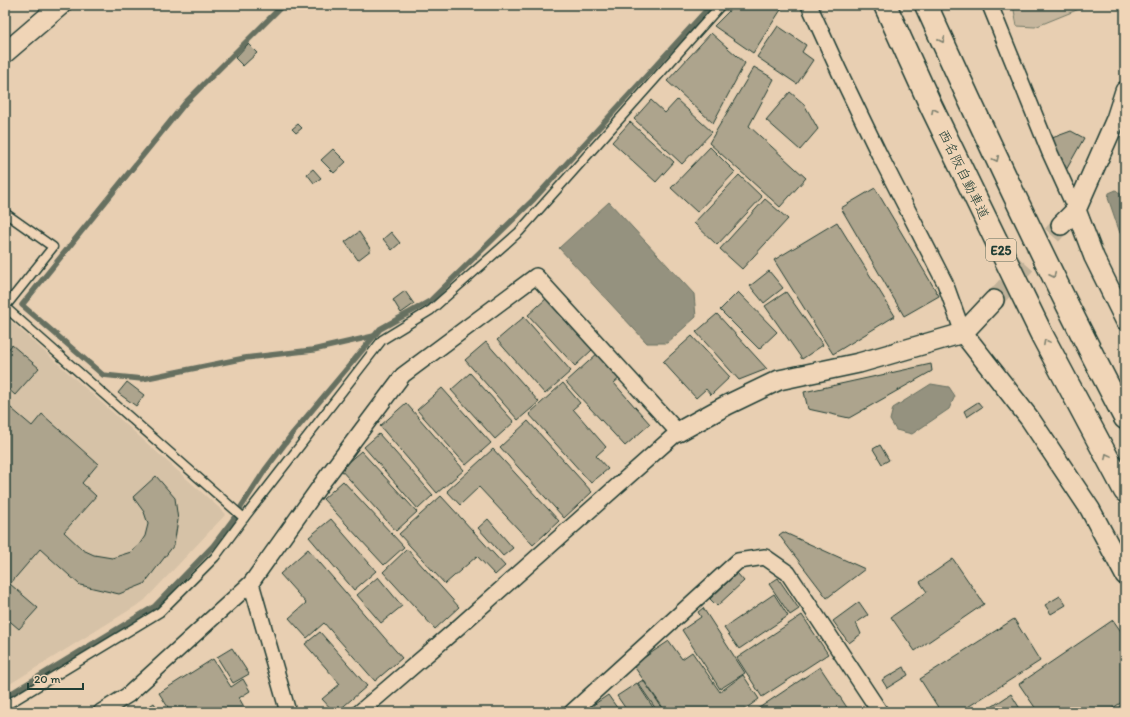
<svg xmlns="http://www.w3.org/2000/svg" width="1130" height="717" viewBox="0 0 1130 717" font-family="Itim,'Klee One',sans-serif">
	<rect width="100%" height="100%" fill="#e8cfb2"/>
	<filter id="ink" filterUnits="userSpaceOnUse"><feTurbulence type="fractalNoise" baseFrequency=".025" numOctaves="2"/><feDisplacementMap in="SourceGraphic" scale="8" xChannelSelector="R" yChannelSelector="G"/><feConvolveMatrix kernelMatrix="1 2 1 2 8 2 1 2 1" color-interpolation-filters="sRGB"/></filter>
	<g filter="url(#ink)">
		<path fill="#d6c2a7" d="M5 316 226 514 144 601 5 687Z"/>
		<path fill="#c6b69d" stroke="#727a68" d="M1013 5H1089L1035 27 1017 26Z"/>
		<g fill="#95927f" stroke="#667061">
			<path d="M1116 190 1125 198V237L1120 233 1108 198 1109 193Z"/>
			<path d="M609 202 694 294 696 317 667 343H647L559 248Z"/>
			<path d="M931 384 949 387 955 396 949 409 912 434 896 430 890 420 893 408Z"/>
		</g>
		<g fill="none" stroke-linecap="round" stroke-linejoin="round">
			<g stroke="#667061" stroke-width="5.5">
				<path d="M283 5 186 102 22 305 103 375 142 379 245 358 313 350 374 336"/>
				<path d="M5 697 155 606 213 546 232 521 265 470 293 433 380 329 430 301 534 199 711 5"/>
			</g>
		</g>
		<g fill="#ada48d" stroke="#1f3d34">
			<path d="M735 5H784L753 53 714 26Z"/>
			<path d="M778 26 806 45 802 52 813 60 797 84 757 57Z"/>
			<path d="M711 33 745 63 713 123 667 81Z"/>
			<path d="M248 44 257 53 243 66 235 58Z"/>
			<path d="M754 67 774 79 749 126 806 178 780 207 709 143Z"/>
			<path d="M790 92 804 104 818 129 800 150 766 120Z"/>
			<path d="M651 100 665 113 677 100 712 132 682 164 634 119Z"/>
			<path d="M630 122 674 162 656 182 612 142Z"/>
			<path d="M298 124 302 128 296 133 292 129Z"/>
			<path d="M1071 131 1084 138 1065 172 1052 138Z"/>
			<path d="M710 147 735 172 697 212 671 188Z"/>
			<path d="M333 149 346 162 334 173 321 160Z"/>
			<path d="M313 169 321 178 314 183 307 174Z"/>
			<path d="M739 175 762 197 717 245 694 223Z"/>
			<path d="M875 188 939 296 904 316 841 208Z"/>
			<path d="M765 199 788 219 742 269 720 249Z"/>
			<path d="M837 222 895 316 833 354 774 260Z"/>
			<path d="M359 232 371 250 358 260 345 242Z"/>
			<path d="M391 232 400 243 392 250 383 239Z"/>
			<path d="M769 271 783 288 764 303 750 286Z"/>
			<path d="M405 291 414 304 401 313 393 300Z"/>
			<path d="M738 292 777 332 759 349 720 310Z"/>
			<path d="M786 292 823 345 802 359 765 306Z"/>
			<path d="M547 298 593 349 575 366 528 315Z"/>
			<path d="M717 314 767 369 739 380 696 332Z"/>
			<path d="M524 317 571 371 545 394 497 340Z"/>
			<path d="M692 336 730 377 711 395 706 389 696 398 663 362Z"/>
			<path d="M486 342 539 402 518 420 465 360Z"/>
			<path d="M12 345 39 368 15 395 5 386V353Z"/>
			<path d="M599 352 622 376 614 383 650 424 625 446 566 382Z"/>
			<path d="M931 364 932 371 849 418 808 409 804 392Z"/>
			<path d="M470 373 514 422 495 439 451 390Z"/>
			<path d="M127 382 144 395 136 406 118 393Z"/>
			<path d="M563 383 580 403 573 409 606 447 596 456 608 469 591 483 529 414Z"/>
			<path d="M442 388 491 443 466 465 417 410Z"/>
			<path d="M978 402 982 407 967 417 964 411Z"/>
			<path d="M5 403 32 426 42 414 98 464 82 483 96 496 64 532 83 550 94 555 112 558 131 552 139 545 145 536 148 524 144 512 133 497 156 476 175 498 178 520 174 545 144 584 119 594 80 585 40 549 10 584 38 608 19 629 5 617Z"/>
			<path d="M406 403 464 470 437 493 380 426Z"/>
			<path d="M528 421 592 492 564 518 500 447Z"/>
			<path d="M379 434 433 495 418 509 364 447Z"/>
			<path d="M880 445 889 460 882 464 873 449Z"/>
			<path d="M493 449 559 521 533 545 479 487 460 505 447 491Z"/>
			<path d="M361 451 417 512 396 531 340 469Z"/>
			<path d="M343 481 404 547 384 565 323 499Z"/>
			<path d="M441 496 505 566 495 575 477 556 445 584 399 534Z"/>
			<path d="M331 519 376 571 354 590 309 537Z"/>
			<path d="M488 519 513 548 503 556 478 528Z"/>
			<path d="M783 532 865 569 827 598 779 535Z"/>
			<path d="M308 549 402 658 375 681 324 623 307 638 289 618 306 603 280 574Z"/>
			<path d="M407 549 459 607 435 629 383 572Z"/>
			<path d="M953 559 984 604 915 651 891 617 927 592 920 582Z"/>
			<path d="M737 573 744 581 717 606 710 599Z"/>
			<path d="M378 577 402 606 381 623 357 595Z"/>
			<path d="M778 578 799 609 790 615 769 584Z"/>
			<path d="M774 594 788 616 739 649 724 628Z"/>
			<path d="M1060 596 1066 605 1051 614 1045 605Z"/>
			<path d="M859 602 868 615 856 623 861 634 849 643 833 621Z"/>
			<path d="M703 608 745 673 720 689 682 630 701 617 698 612Z"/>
			<path d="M802 615 828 654 762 697 737 658Z"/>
			<path d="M1014 619 1040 661 960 712H941L920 679Z"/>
			<path d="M1113 620 1125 637V700L1107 712H1093L1092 710 1090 712H1038L1019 684Z"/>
			<path d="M320 632 367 686 337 712H334L322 699 340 684 305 644Z"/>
			<path d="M669 641 682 659 692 652 720 692 743 675 759 699 741 712H666L633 665Z"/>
			<path d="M232 648 249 674 233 683 217 657Z"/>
			<path d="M213 659 231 687 243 679 250 691 239 698 247 712H171L159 693Z"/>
			<path d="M820 667 850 712H753Z"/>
			<path d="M904 667 908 675 887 688 882 680Z"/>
			<path d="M643 680 665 712H658L638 683Z"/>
			<path d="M637 683 656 712H628L617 696Z"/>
			<path d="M1011 694 1022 712H984Z"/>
			<path d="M608 695 620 712H583Z"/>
			<path d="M154 703 160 712H143L142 711Z"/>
			<path d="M1125 704V712H1112Z"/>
		</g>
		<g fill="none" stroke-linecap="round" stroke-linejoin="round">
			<path stroke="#c0b299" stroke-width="19" stroke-dasharray="19 10" stroke-linecap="butt" d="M994 300 1061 225"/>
			<defs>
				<g id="service">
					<path d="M5 213 53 247 5 307 244 518"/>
					<path d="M5 706 160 612 215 557 244 518 382 340 431 310 519 232 721 5"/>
				</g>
				<g id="minor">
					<path d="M809 5 839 71 879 154 945 283 963 333"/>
					<path d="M990 5 1050 153 1076 210"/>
					<path d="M251 583 288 712"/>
					<path d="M101 712 128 695 251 583 325 479 403 375 536 276 678 432 454 631 360 712"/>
					<path d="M572 712 738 561 765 557 788 573 880 712"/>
				</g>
				<g id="tertiary">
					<path d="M5 53 61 5"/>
					<path d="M1125 91 1116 119 1076 210 1094 257 1125 320"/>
					<path d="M1061 225 1076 210"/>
					<path d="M963 333 994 300"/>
					<path d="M678 432 727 405 779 380 859 363 963 333 1030 419 1090 509 1125 575"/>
				</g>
				<g id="motorway">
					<path d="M885 5 931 106 1043 337 1125 491"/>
					<path d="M926 5C989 144 1054 283 1125 418"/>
				</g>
			</defs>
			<use href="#service" stroke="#1f3d34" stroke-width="11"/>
			<use href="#minor" stroke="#1f3d34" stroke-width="18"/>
			<use href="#tertiary" stroke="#1f3d34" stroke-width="22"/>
			<use href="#motorway" stroke="#1f3d34" stroke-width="25"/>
			<use href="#service" stroke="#f0d5b7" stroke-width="8"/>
			<use href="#minor" stroke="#f0d5b7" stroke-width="15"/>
			<use href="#tertiary" stroke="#f0d5b7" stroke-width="19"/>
			<use href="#motorway" stroke="#f0d5b7" stroke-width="22"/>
		</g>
		<defs><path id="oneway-chevron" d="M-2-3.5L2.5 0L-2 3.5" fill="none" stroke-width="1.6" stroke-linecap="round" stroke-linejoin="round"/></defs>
		<g stroke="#7d816f">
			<use href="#oneway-chevron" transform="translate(942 40) rotate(65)"/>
			<use href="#oneway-chevron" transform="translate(934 111) rotate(-116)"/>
			<use href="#oneway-chevron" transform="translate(996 159) rotate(65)"/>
			<use href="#oneway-chevron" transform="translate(1053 275) rotate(64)"/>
			<use href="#oneway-chevron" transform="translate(1046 342) rotate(-118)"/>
			<use href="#oneway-chevron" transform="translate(1107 456) rotate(-118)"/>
		</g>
	</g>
	<g text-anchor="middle" stroke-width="3" stroke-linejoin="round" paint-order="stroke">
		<rect fill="#f0d5b7" stroke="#5e6b5b" stroke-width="1" x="986" y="239" width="30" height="22" rx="3"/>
		<g font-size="13" font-weight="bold" fill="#1f3d34">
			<text x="1001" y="255">E25</text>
		</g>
		<g font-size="14" fill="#1f3d34" stroke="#f0d5b7">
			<text transform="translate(964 174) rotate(64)" y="5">西名阪自動車道</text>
		</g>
	</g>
	<rect width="1130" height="717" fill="none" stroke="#f0d5b7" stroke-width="20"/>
	<rect x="10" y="10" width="1110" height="697" fill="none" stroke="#1f3d34" stroke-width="1.5" filter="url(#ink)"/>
	<path d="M28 683v6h55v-6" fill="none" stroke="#1f3d34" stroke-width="2"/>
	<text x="34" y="683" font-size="12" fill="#1f3d34" stroke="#f0d5b7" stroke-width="3" paint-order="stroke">20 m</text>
</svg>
